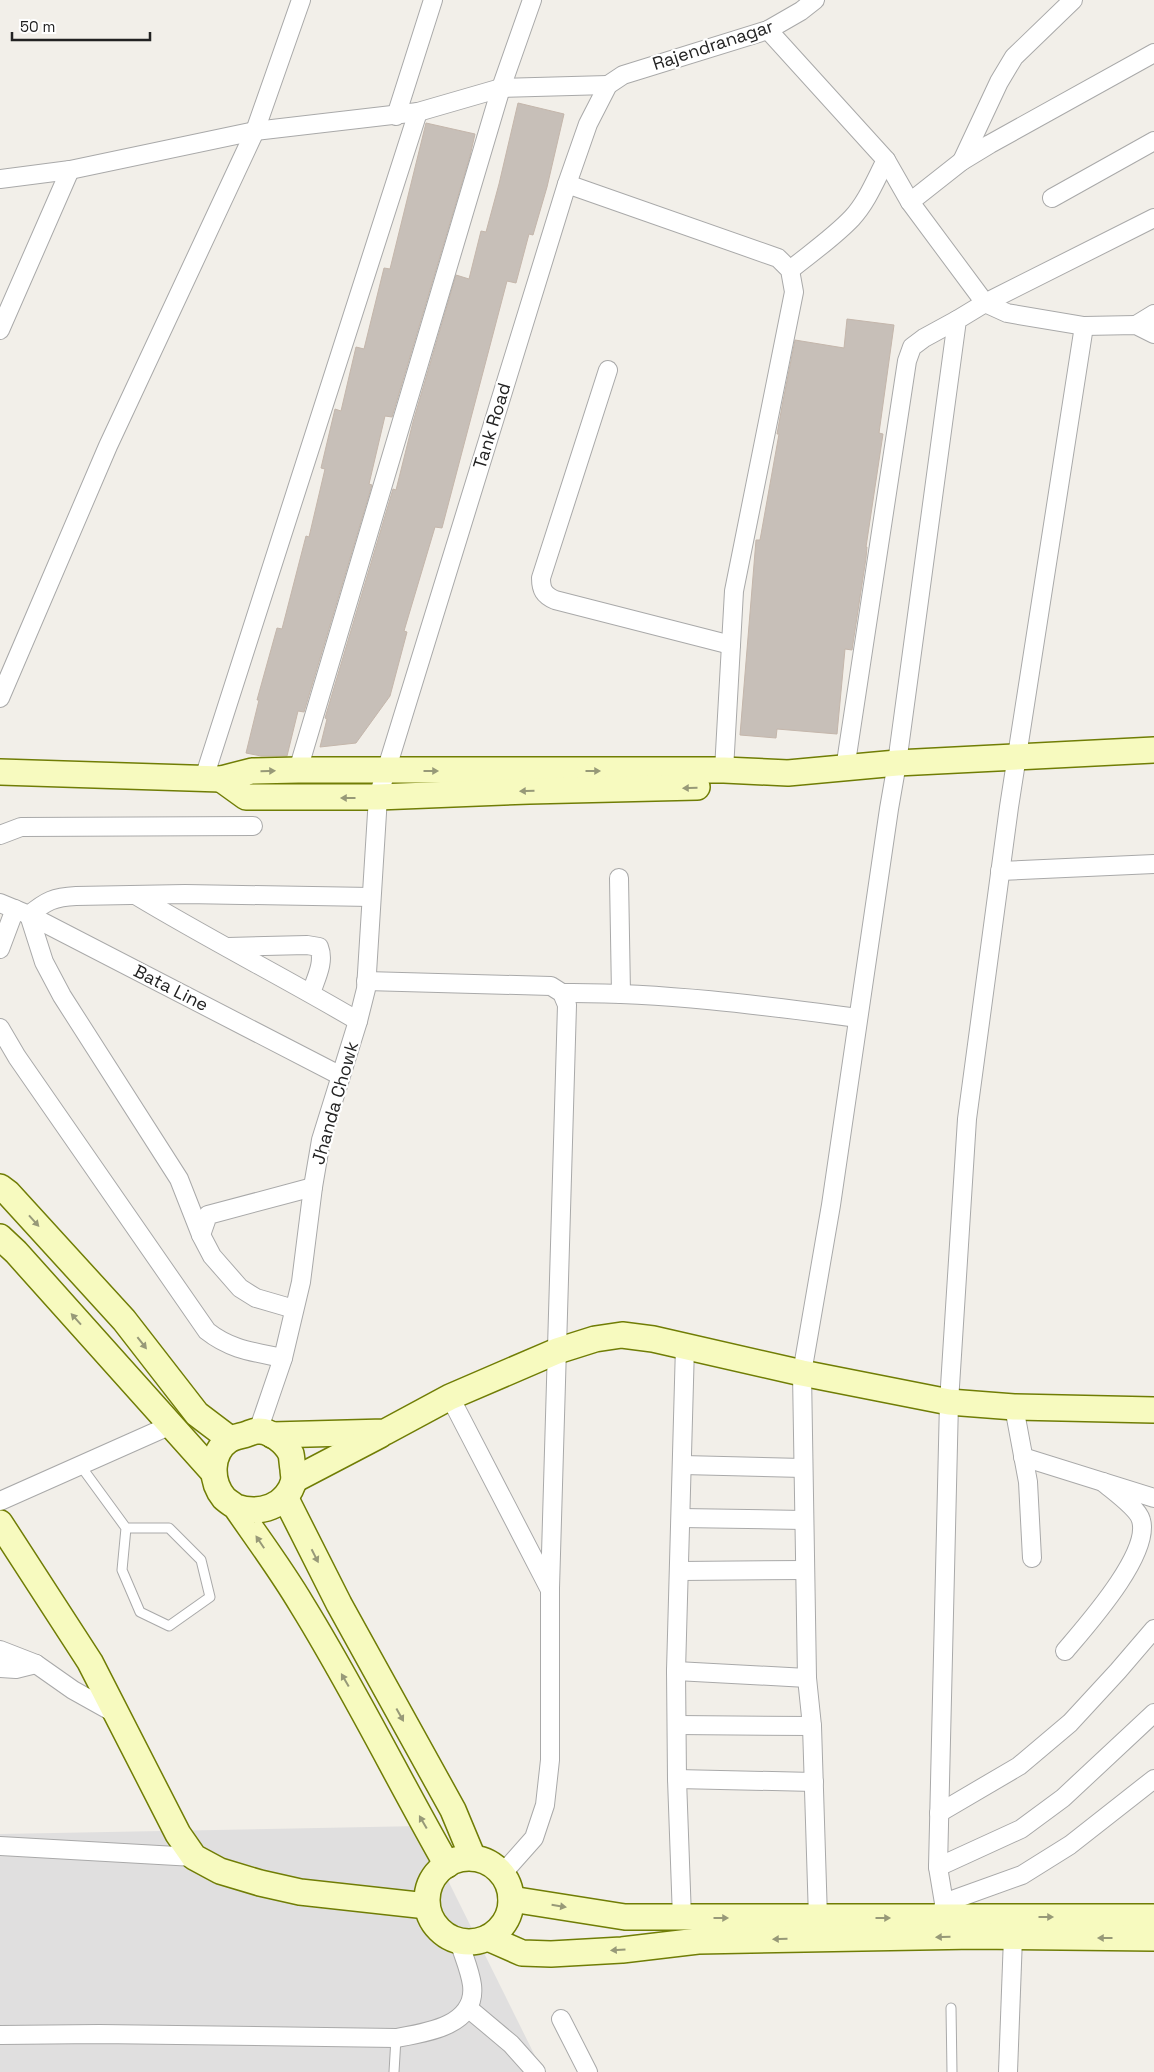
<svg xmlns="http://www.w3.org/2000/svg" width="1154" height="2072" viewBox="0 0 1154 2072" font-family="'Space Grotesk',sans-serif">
	<rect width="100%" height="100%" fill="#f2efe9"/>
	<path fill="#e0dfdf" d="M421 1826 543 2072H0V1834Z"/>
	<g fill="#c7bfb8" stroke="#c4b6ab">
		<path d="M518 103 564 114 547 187 533 235 529 234 516 283 507 281 442 528 435 527 404 631 407 632 390 696 356 743 320 747 327 719 325 718 393 489 396 490 413 422 456 275 469 279 481 231 486 232 499 184Z"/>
		<path d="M426 123 475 134 470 156 392 417 385 416 369 484 372 485 304 712 298 711 287 756H261L246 753 259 700H257L277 628 282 629 306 536 309 537 325 469 321 468 335 409 341 411 356 347 364 349 384 268 390 269Z"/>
		<path d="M847 319 894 325 879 433 883 434 866 547H867L866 558 852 650 845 649 837 734 777 729 776 738 740 735 756 540H760L779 434H777L783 401 795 340 844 348Z"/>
	</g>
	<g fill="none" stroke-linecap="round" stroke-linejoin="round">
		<defs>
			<g id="lane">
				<path d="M80 1465 126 1528H169L201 1560 210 1597 169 1626 140 1612 122 1570 126 1528"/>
				<path d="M951 2008 952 2072"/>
				<path d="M394 2072 396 2038"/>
			</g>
			<g id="street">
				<path d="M768 30 886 160 910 202 985 303 1007 313 1084 326 1136 325 1154 334"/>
				<path d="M396 116 433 0"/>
				<path d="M962 161 999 82 1014 57 1073 0"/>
				<path d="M0 179 70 170 255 131 418 112 501 88 608 85"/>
				<path d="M567 184 778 258 790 270 794 292 734 591 724 770"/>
				<path d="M1052 198 1154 141"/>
				<path d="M910 202 962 161 990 144 1154 53"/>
				<path d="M790 270C811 253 834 237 852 218 867 202 876 179 886 160"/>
				<path d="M1136 325 1154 314"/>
				<path d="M0 330 70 170"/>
				<path d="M608 370 541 578C541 590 544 595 555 600L731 645"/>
				<path d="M0 698 108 446 255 131 301 0"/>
				<path d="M845 769 907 361 912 347 924 338 957 320"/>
				<path d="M298 770 501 88 532 0"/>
				<path d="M204 778 418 112"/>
				<path d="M0 835 21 827 253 826"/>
				<path d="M1000 871 1154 864"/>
				<path d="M619 878 621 994"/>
				<path d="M137 896C210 940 285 978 358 1021"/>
				<path d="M0 903 29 915 341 1076"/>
				<path d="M228 947 307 945 319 947C325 962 316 978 311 993"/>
				<path d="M0 949 15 909"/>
				<path d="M366 981 551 986 562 993 567 1005 550 1588V1760L545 1805 534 1838 502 1874"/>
				<path d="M562 993C661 992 760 1005 858 1018"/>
				<path d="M0 1028 17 1057 207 1331C231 1350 254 1352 283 1358"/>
				<path d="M201 1235 208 1215 313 1187"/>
				<path d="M294 1309 256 1298 240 1288 212 1256 201 1235 179 1179 62 996 44 962 29 915C46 901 54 897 76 896L185 894 371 897"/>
				<path d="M450 1397 549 1588"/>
				<path d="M1014 1407 1028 1482 1032 1558"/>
				<path d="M258 1431 283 1358 301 1282 313 1187 321 1140 358 1021 366 989 378 797 567 184 588 124 608 85 623 75 768 30 801 11 815 0"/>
				<path d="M1023 1457 1154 1498"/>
				<path d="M683 1465 803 1468"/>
				<path d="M0 1501 171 1425"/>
				<path d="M681 1518 803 1520"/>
				<path d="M680 1571 805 1570"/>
				<path d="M0 1650 36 1664 73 1690 116 1714"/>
				<path d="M1065 1651C1086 1626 1151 1554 1141 1520 1138 1508 1112 1490 1103 1482"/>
				<path d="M0 1668 16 1669 36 1664"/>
				<path d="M676 1671 807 1678"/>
				<path d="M677 1725 812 1726"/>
				<path d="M677 1779 814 1782"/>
				<path d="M939 1813 1019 1766 1070 1723 1118 1671 1154 1629"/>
				<path d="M0 1846 194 1857"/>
				<path d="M938 1867 1021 1829 1063 1798 1154 1713"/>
				<path d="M944 1903 1022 1875 1070 1845 1154 1779"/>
				<path d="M682 1918 677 1779 676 1671 685 1346"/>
				<path d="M818 1918 812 1726 807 1678 802 1373 831 1205 889 809 897 763 957 320 985 303 1154 218"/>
				<path d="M942 1918 944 1903 938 1867 949 1402 967 1119 1009 807 1084 326"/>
				<path d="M468 2008 511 2044 536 2072"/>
				<path d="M561 2019 588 2072"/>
				<path d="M0 2035 99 2034 396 2038C425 2033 477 2026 472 1985 470 1970 463 1955 459 1941"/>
				<path d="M1008 2072 1013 1937"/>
			</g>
			<g id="secondary">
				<path d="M0 772 221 779 252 771 298 770H724L788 773 897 763 1154 750"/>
				<path d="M221 779 246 797H378L529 791 697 787"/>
				<path d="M0 1187 8 1193 124 1320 197 1414 230 1439"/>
				<path d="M0 1237 16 1252 213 1472"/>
				<path d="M272 1435 385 1432 450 1397 557 1351 595 1339 622 1335 653 1339 802 1373 949 1402 1014 1407 1154 1410"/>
				<path d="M294 1480 380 1435"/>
				<path d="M285 1497 339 1604 453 1810 473 1858"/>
				<path d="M236 1507C259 1515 287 1507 294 1480 294 1477 293 1472 293 1469 292 1464 292 1458 291 1454 286 1443 270 1430 258 1431 254 1431 250 1433 247 1434 241 1436 234 1437 229 1440 210 1453 210 1481 224 1498 227 1501 232 1504 236 1507 258 1539 282 1571 302 1605 354 1689 398 1779 447 1865"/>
				<path d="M0 1523 90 1662 178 1834 194 1857 220 1871 260 1883 300 1892 427 1906"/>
				<circle cx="469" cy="1900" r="42"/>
				<path d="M511 1899 625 1917H1154"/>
				<path d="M488 1938 522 1953 551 1954 622 1950 698 1941 976 1936 1154 1938"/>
			</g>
		</defs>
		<use href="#lane" stroke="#a9a9a9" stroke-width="11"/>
		<use href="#street" stroke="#a9a9a9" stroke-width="20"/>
		<use href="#secondary" stroke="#707d05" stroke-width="28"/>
		<use href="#lane" stroke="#fff" stroke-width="9"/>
		<use href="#street" stroke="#fff" stroke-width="18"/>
		<use href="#secondary" stroke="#f7fabf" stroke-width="25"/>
	</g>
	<defs><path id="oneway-solid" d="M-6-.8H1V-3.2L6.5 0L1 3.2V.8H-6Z" transform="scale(1.25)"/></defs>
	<g fill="#979978">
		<use href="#oneway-solid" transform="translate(268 771) rotate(-1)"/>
		<use href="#oneway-solid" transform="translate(431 771)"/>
		<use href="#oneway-solid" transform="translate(593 771)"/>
		<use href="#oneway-solid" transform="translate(690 788) rotate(179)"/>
		<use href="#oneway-solid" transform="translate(527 791) rotate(178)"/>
		<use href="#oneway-solid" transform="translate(348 798) rotate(180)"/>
		<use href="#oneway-solid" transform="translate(34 1221) rotate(48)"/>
		<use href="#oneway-solid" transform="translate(76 1319) rotate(-132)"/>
		<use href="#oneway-solid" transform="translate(142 1343) rotate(52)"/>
		<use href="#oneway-solid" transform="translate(260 1542) rotate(-124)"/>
		<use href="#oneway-solid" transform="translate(315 1556) rotate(63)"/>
		<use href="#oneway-solid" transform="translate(345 1680) rotate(-120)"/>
		<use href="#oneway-solid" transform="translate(400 1715) rotate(61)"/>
		<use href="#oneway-solid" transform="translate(423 1822) rotate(-120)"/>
		<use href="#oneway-solid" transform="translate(559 1906) rotate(9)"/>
		<use href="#oneway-solid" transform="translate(1046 1917)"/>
		<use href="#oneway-solid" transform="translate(721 1918)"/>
		<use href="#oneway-solid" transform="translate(883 1918)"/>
		<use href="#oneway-solid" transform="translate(943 1937) rotate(178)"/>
		<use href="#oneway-solid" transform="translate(1105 1938) rotate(-180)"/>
		<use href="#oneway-solid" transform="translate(780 1939) rotate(179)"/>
		<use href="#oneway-solid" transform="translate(618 1950) rotate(176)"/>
	</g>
	<g text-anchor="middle" stroke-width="4.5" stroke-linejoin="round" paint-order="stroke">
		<g font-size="18" fill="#222" stroke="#fff">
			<text transform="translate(713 45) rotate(-18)" y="6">Rajendranagar</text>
			<text transform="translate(492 426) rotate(-73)" y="6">Tank Road</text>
			<text transform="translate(171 988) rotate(27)" y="6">Bata Line</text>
			<text transform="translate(335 1103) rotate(-74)" y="6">Jhanda Chowk</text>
		</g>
	</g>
	<path d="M12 32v8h138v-8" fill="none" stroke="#222222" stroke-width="2.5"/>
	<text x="20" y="32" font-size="15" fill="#222222" stroke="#ffffff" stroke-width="4" paint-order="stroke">50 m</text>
</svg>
